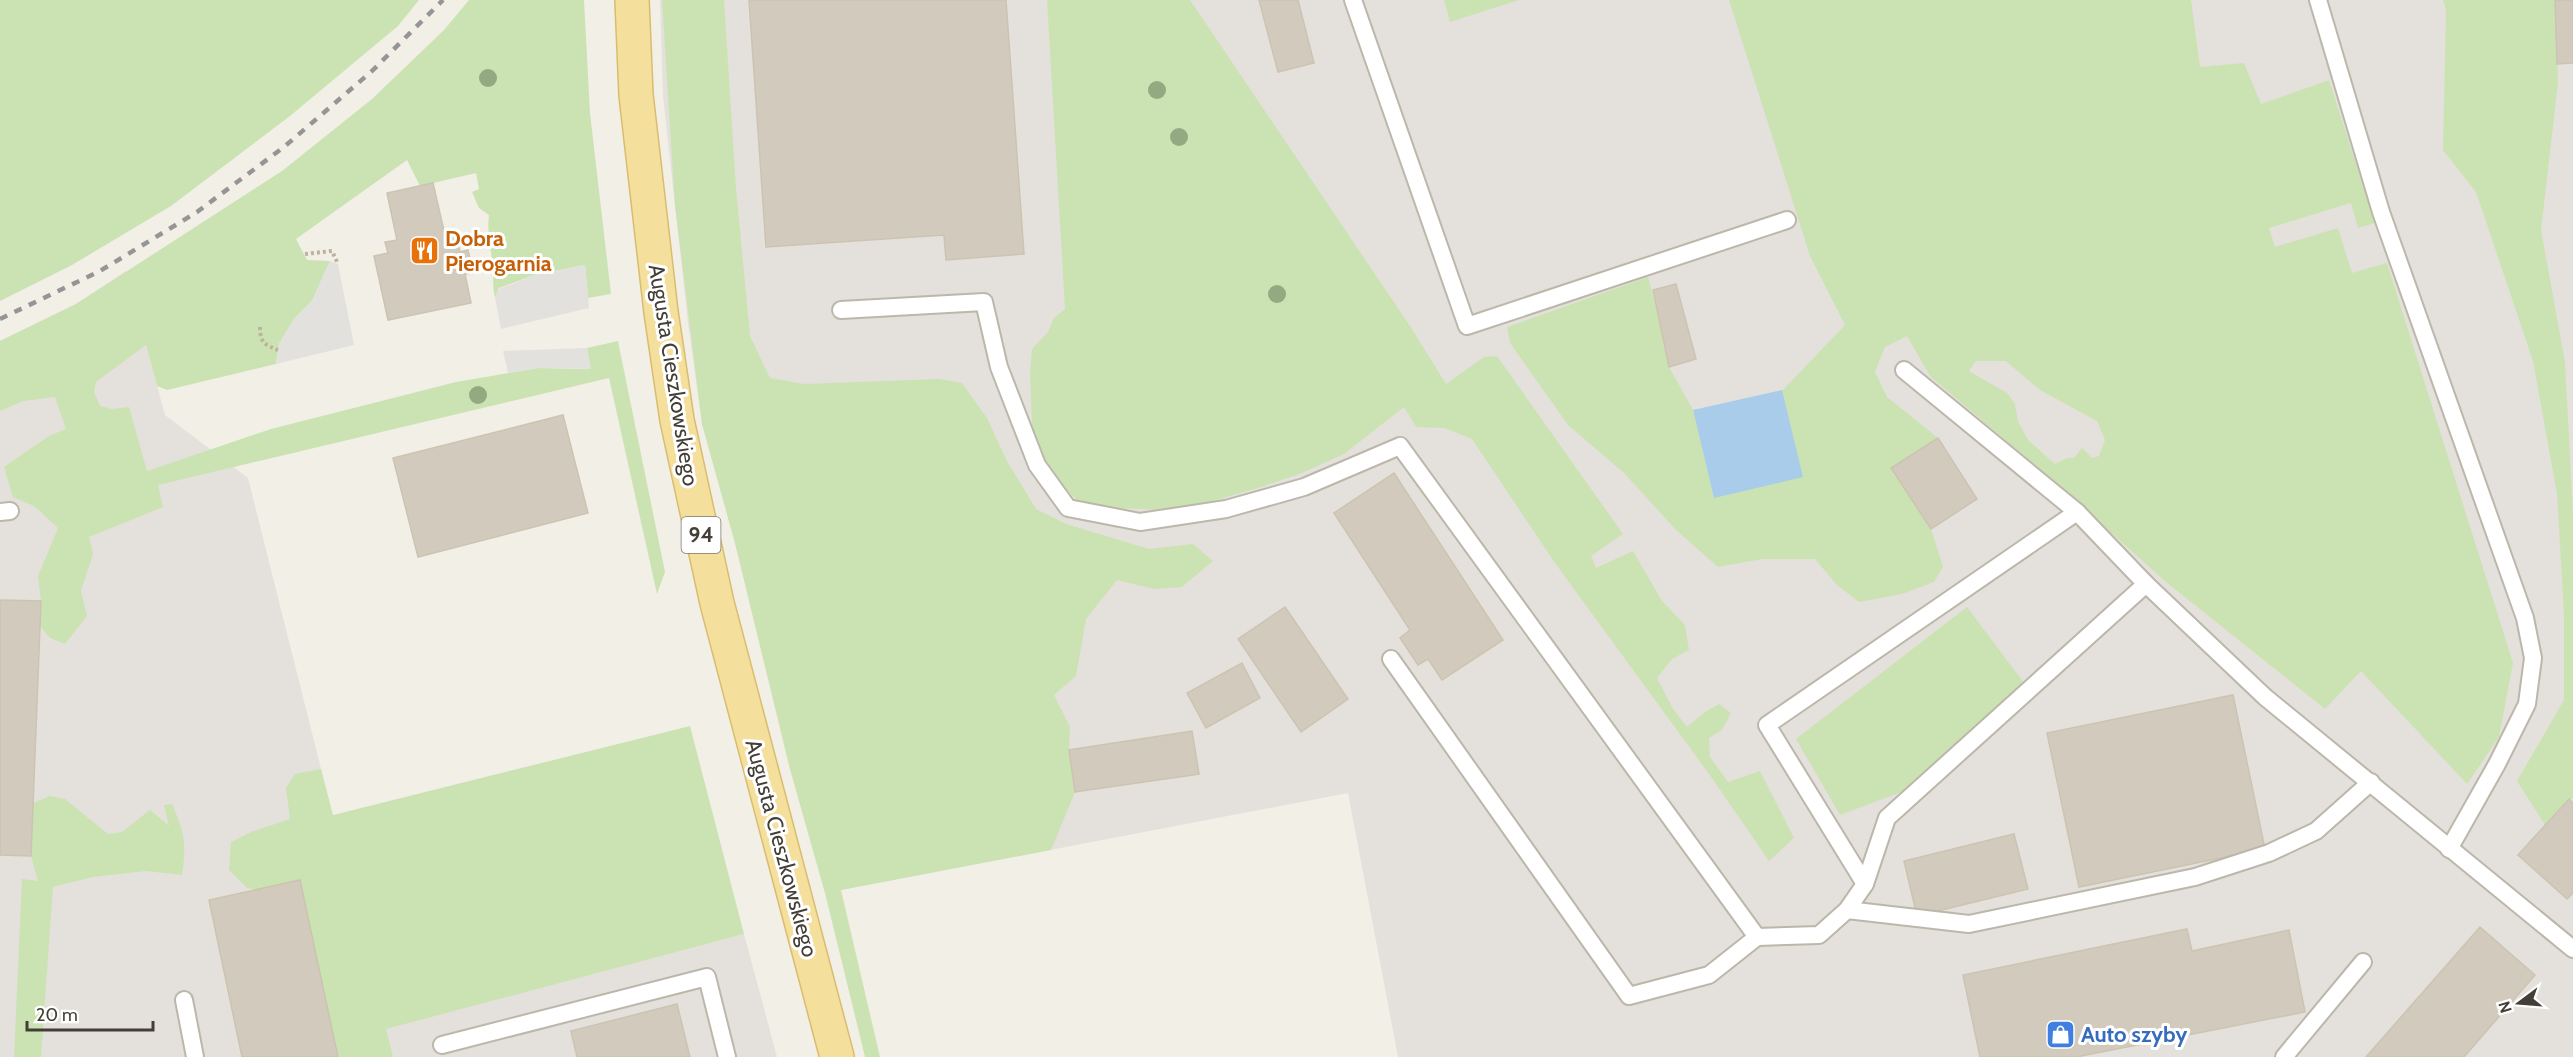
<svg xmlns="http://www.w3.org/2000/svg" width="2573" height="1057" viewBox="0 0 2573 1057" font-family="Cabin,sans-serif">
	<rect width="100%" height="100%" fill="#f2efe7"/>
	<g fill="#e4e0db">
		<path d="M660 0H2573V1057H1398L1348 793 825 893 790 769 735 543 702 424 688 323 663 96Z"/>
		<path d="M126 271 165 415 248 478 386 1028 744 934 777 1057H0V341L76 304Z"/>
	</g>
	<g fill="#cbe3b3" fill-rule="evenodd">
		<path d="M0 0H419L398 26 290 116 171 206 72 265 0 301Z"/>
		<path d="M469 0H584L590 113 611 294 588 298 585 265 534 275 499 288 495 298C492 285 494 272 492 259 490 244 487 231 489 215L479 208 472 192 479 189 476 173 420 186 407 160 296 239 307 260 330 261 312 301 294 319 279 344 276 364 167 390 157 386 146 345 96 382 94 392 100 406 112 409 129 407 147 471 271 429 456 382 538 368 590 369 587 348 618 341 665 572 657 594 609 378 158 485 163 507 89 537 93 554 81 591 87 616 65 644 50 638 40 626 41 601 38 576 58 528 34 506 13 497 4 467 49 436 66 429 55 397 23 401 0 411V341L76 304 282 171 372 99 444 30Z"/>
		<path d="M662 0H724L736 188 750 336 770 378 804 384 939 379 962 383 987 418 1007 461 1036 509 1066 524 1149 549 1193 544 1213 561 1182 587 1154 589 1117 580 1086 619 1076 676 1054 695 1070 727 1069 750 1075 792 1051 850 841 890 880 1057H865L825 893 790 769 735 543 702 424 675 206Z"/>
		<path d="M1047 0H1190L1410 326 1446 384 1484 357 1497 356 1623 534 1591 556 1596 568 1633 551 1662 601 1685 625 1689 650 1672 659 1657 678 1673 709 1687 727 1705 712 1719 704 1731 713 1722 730 1709 738 1710 757 1728 782 1760 771 1794 838 1769 861 1709 774 1555 563 1472 439 1444 428 1416 427 1404 407 1344 454 1302 473 1258 488 1209 502 1166 510 1110 508 1079 502 1059 482 1037 451 1032 427 1030 372 1032 349 1048 332 1054 318 1065 309Z"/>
		<path d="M1444 0H1519L1450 22Z"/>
		<path d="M1729 0H2191L2200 67 2244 63 2261 104 2329 80 2375 223 2358 228 2351 203 2269 228 2275 247 2338 228 2352 273 2387 263 2513 663 2499 737 2467 784 2361 671 2325 709 2166 582 2051 479 1930 376 1907 336 1885 347 1875 372 1887 397 1938 438 1891 468 1931 529 1943 567 1934 582 1902 594 1859 602 1837 585 1815 559H1762L1718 567 1676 530 1624 473 1568 425 1510 343 1507 327 1648 277 1665 341 1663 342 1669 367 1693 410 1714 497 1782 391 1845 325 1810 256ZM1976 361H2006L2040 390 2097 421 2105 440 2099 456 2092 458 2082 448 2074 458H2067L2055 464 2028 440 2018 421 2015 404 2007 393 1969 371Z"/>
		<path d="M2443 0H2555L2558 83 2541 230 2565 362 2573 516V798L2569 800 2545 825 2517 781 2564 700V614L2557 494 2533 361 2476 192 2443 150 2446 10Z"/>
		<path d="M1967 607 2024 683 1904 791 1840 815 1796 739Z"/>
		<path d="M690 726 744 934 386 1029 393 1057H338L256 890 247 888 229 870 231 842 251 832 290 819 286 788 295 774 321 769 333 815Z"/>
		<path d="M50 796 65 799 108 834 122 832 150 810 169 826 164 805 172 804C184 832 187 844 182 875L146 871 93 877 53 887 41 1057H14L22 879 38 881 31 856 33 803Z"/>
	</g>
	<g fill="#e3e1de">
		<path d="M330 261 338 264 354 345 276 364 279 344 294 319 312 301Z"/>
		<path d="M585 265 589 308 501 329 495 298 499 289 534 275Z"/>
		<path d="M587 348 591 369 538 368 508 373 503 351Z"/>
	</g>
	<path fill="#a8cce9" d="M1782 390 1803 477 1714 498 1693 410Z"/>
	<g fill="#d2cbbd" stroke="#ccc3b1" stroke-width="1.5">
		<path d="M749 0H1006L1024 254 946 260 944 235 766 247Z"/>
		<path d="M1259 0H1298L1314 63 1278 72Z"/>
		<path d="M2555 0H2573V63L2557 64Z"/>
		<path d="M433 183 444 231 455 229 460 252 468 250 473 273 465 274 471 303 388 320 374 256 388 253 385 242 397 240 387 193Z"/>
		<path d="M1676 284 1696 359 1669 367 1653 290Z"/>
		<path d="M563 415 588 513 418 557 393 458Z"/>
		<path d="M1938 438 1977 499 1931 529 1891 468Z"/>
		<path d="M1394 473 1503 640 1442 680 1428 659 1418 665 1400 638 1410 630 1334 513Z"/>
		<path d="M0 600 41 601 31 856 0 855Z"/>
		<path d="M1285 607 1348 699 1301 732 1238 639Z"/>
		<path d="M1242 663 1260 698 1206 728 1187 693Z"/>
		<path d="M2233 695 2265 849 2079 887 2047 733Z"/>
		<path d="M1192 731 1199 774 1075 792 1069 750Z"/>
		<path d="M2569 799 2573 803V893L2567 899 2518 855Z"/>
		<path d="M2014 834 2028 889 1917 916 1904 861Z"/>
		<path d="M300 880 338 1057H242L209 900Z"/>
		<path d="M2480 927 2535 975 2464 1057H2366Z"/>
		<path d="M2187 929 2192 951 2289 930 2305 1012 2076 1057H1980L1963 975Z"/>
		<path d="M677 1004 690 1057H577L571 1031Z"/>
	</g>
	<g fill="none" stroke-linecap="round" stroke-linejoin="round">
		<defs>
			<g id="service">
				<path d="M1353 0 1467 326 1787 220"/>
				<path d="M2318 0 2381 212 2525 618 2533 658 2527 704 2497 764 2449 849"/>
				<path d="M841 310 984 302 999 367 1037 465 1068 508 1140 522 1226 509 1304 487 1400 446 1757 937 1819 935 1847 910 1865 884 1887 818 2146 584 2077 512 1904 370"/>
				<path d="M0 512 10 511"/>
				<path d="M2146 584 2265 697 2573 949"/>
				<path d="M1391 659 1629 996 1709 975 1757 937"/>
				<path d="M1865 884 1767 725 2077 512"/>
				<path d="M1847 910 1969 924 2195 877 2269 853 2316 831 2371 782"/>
				<path d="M184 1000 195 1057"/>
				<path d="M442 1045 707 977 727 1057"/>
				<path d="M2284 1057 2363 962"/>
			</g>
			<path id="primary" d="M632 0 636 95 661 312 677 420 717 603 837 1057"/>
		</defs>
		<use href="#service" stroke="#bcb7aa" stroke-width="20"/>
		<use href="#primary" stroke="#d9bd6e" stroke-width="36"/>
		<g stroke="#bdb39d" stroke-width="4" stroke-dasharray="3 3" stroke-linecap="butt">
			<path d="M305 254 332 251 338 264"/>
			<path d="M260 327C260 343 265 345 278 350"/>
		</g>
		<use href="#service" stroke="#fff" stroke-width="16"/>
		<use href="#primary" stroke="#f5df9c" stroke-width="33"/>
		<path stroke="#959595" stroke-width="4.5" stroke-dasharray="8 8" stroke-linecap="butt" d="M0 319 100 271 197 212 284 147 372 71 443 0"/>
	</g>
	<g fill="#93a982">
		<circle cx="488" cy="78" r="9"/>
		<circle cx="1157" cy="90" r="9"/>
		<circle cx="1179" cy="137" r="9"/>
		<circle cx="1277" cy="294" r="9"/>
		<circle cx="478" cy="395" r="9"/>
	</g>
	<defs>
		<symbol id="restaurant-square" viewBox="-11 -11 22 22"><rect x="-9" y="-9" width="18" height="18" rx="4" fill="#e8710a" stroke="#fff"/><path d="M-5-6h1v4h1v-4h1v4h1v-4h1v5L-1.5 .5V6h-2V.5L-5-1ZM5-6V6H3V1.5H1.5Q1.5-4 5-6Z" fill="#fff"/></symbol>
		<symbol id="shop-square" viewBox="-11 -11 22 22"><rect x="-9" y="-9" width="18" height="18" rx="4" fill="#3f7fe0" stroke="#fff"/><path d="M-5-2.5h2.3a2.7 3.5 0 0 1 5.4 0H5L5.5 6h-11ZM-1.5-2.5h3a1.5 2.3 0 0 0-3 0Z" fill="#fff"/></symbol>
	</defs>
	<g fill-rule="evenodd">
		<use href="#restaurant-square" x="408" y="234" width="33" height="33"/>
		<use href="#shop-square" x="2044" y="1018" width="33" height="33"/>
	</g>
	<g text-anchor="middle" stroke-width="6" stroke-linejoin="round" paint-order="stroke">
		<rect fill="#fff" stroke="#7c7972" stroke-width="1.5" x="681.5" y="517" width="39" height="36" rx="4.5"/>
		<g font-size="21" font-weight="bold" fill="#443f36">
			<text x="701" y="542">94</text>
		</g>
		<g font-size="22" font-weight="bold" fill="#c56008" stroke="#fff" text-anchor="start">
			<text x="445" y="246">Dobra<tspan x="445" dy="25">Pierogarnia</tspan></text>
		</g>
		<g font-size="22" fill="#443f36" stroke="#fff">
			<text transform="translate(674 375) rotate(81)" y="8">Augusta Cieszkowskiego</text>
			<text transform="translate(782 848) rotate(75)" y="8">Augusta Cieszkowskiego</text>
		</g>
		<g font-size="22" font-weight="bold" fill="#366cbe" stroke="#fff" text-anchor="start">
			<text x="2081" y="1042">Auto szyby</text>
		</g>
	</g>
	<g transform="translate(2519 1003) rotate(254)" stroke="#ffffff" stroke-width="4.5" paint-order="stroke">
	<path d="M0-4.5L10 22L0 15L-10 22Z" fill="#443f36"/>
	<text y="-9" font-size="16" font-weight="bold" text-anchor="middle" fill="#443f36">N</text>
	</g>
	<path d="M27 1021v9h126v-9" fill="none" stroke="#443f36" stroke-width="3"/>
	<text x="36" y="1021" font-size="18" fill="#443f36" stroke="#ffffff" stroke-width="4.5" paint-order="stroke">20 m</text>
</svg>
